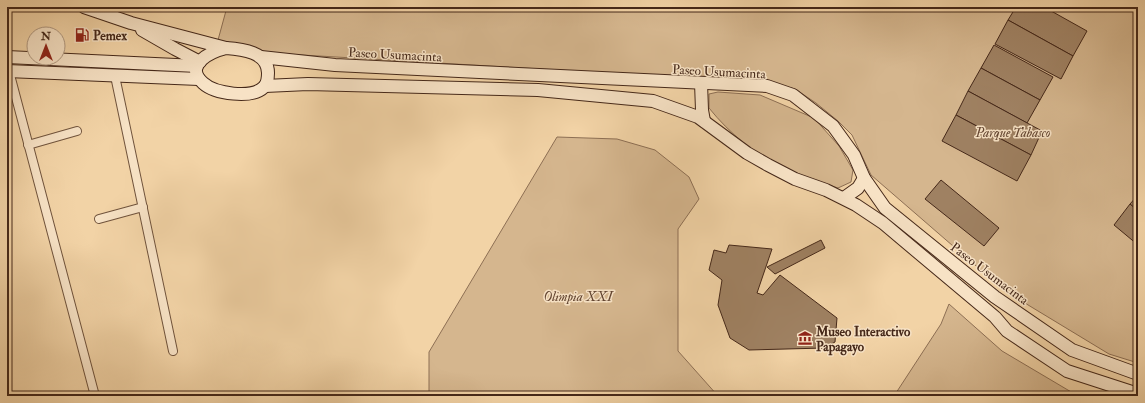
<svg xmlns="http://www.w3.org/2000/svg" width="1145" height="403" viewBox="0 0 1145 403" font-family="'IM FELL Double Pica',serif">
	<rect width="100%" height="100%" fill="#f2d3a6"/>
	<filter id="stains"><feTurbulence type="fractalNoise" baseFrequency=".005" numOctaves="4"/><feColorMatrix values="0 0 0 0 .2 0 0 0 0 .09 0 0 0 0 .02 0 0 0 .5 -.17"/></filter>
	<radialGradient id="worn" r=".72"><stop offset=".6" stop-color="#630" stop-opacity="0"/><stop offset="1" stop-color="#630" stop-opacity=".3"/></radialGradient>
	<g fill="#d5b68e" stroke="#8d6f54">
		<path d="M227 7H1138V363L1109 354 1005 291 871 175 852 135 838 121 816 103 795 89 757 79 659 76 268 53 218 40Z"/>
		<path d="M718 92 760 95 814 118 839 146 853 170 851 182 838 188C821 182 802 178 785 170 756 155 729 133 709 108V94Z"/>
		<path d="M557 137 617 139 655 150 689 177 699 199 678 229V351L718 396H429V352Z"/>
		<path d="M949 304 1002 351 1078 396H894L941 324Z"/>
	</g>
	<g fill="#9f8162" stroke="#452819">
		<path d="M1016 7H1044L1087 31 1073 56 1008 20Z"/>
		<path d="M1008 20 1073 56 1061 79 995 44Z"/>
		<path d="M994 45 1053 77 1040 100 981 68Z"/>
		<path d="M981 68 1040 100 1027 123 968 91Z"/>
		<path d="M968 91 1042 131 1031 155 956 115Z"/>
		<path d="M956 115 1031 155 1017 181 942 141Z"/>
		<path d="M941 180 999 228 984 246 925 199Z"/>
		<path d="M1138 195V211L1130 204Z"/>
		<path d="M1130 204 1138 211V245L1114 225Z"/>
		<path d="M821 240 825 248 775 274 767 267Z"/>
		<path d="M729 245 772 249 757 293 763 295 780 275 837 318 835 342 824 348 749 350 730 338 718 305 722 280 709 270 714 250 726 253Z"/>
	</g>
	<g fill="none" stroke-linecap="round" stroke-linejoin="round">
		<defs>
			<g id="street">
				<path d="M9 71 95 396"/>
				<path d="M115 76 173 351"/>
				<path d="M28 145 77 131"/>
				<path d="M99 219 143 207"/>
			</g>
			<g id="secondary">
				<path d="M84 7 131 23 226 48"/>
				<path d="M142 30 175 49 200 62"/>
				<path d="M226 48C242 49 268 52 268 73 268 78 267 84 264 87 252 99 215 94 203 83 183 65 210 52 226 48Z"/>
				<path d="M7 57 197 66"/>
				<path d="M261 57 335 65 767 86 793 95 833 126 854 155 864 178 885 208 995 297 1072 350 1138 374"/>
				<path d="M7 71 199 79"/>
				<path d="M701 83 702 110 704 121"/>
				<path d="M265 86 308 84 538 90 653 101 698 117 747 153 768 165 795 179 826 190 856 205 883 223 995 317 1007 331 1067 371 1138 394"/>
				<path d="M844 198 858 188 864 178"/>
			</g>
		</defs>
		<use href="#street" stroke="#70533c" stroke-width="10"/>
		<use href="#secondary" stroke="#452819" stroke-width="14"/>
		<use href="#street" stroke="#f7e2c5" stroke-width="8"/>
		<use href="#secondary" stroke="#f7e2c5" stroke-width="12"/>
	</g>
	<defs>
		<symbol id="fuel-bare" viewBox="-9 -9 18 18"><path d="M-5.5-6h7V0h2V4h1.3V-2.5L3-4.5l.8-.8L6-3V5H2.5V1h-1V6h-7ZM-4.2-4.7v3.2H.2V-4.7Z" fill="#8f2418" stroke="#f7e2c5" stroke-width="2.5" paint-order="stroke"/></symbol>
		<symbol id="museum-bare" viewBox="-9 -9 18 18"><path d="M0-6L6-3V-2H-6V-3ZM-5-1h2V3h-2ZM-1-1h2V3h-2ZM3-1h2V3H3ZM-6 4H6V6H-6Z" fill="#8f2418" stroke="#f7e2c5" stroke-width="2.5" paint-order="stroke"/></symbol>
	</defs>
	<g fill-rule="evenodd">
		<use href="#fuel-bare" x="72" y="25" width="20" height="20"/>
		<use href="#museum-bare" x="795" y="328" width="20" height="20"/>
	</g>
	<g text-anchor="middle" stroke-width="3" stroke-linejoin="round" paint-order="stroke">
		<g font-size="13" font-weight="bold" fill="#452819" stroke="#f7e2c5" text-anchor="start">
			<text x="93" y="40">Pemex</text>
			<text x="816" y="336">Museo Interactivo<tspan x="816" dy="15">Papagayo</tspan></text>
		</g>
		<g font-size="13" fill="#452819" stroke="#f7e2c5">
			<text transform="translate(395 54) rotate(3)" y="5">Paseo Usumacinta</text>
			<text transform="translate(719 71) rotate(3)" y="5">Paseo Usumacinta</text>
			<text transform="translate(990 273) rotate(37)" y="5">Paseo Usumacinta</text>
		</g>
		<g font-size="13" font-style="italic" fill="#624430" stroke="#f7e2c5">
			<text x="1013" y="137">Parque Tabasco</text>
			<text x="578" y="301">Olimpia XXI</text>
		</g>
	</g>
	<rect width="1145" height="403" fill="none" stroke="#f2d3a6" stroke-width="24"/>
	<rect x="8" y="8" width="1129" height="387" fill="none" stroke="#452819" stroke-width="2"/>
	<rect x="12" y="12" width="1121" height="379" fill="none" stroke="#452819"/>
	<g transform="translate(46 46)"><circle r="19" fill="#f7e2c5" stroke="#b09880"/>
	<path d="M0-3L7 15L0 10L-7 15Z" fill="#8f2418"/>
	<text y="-6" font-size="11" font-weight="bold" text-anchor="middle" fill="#452819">N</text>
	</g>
	<rect width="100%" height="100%" filter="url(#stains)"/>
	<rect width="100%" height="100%" fill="url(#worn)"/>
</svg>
